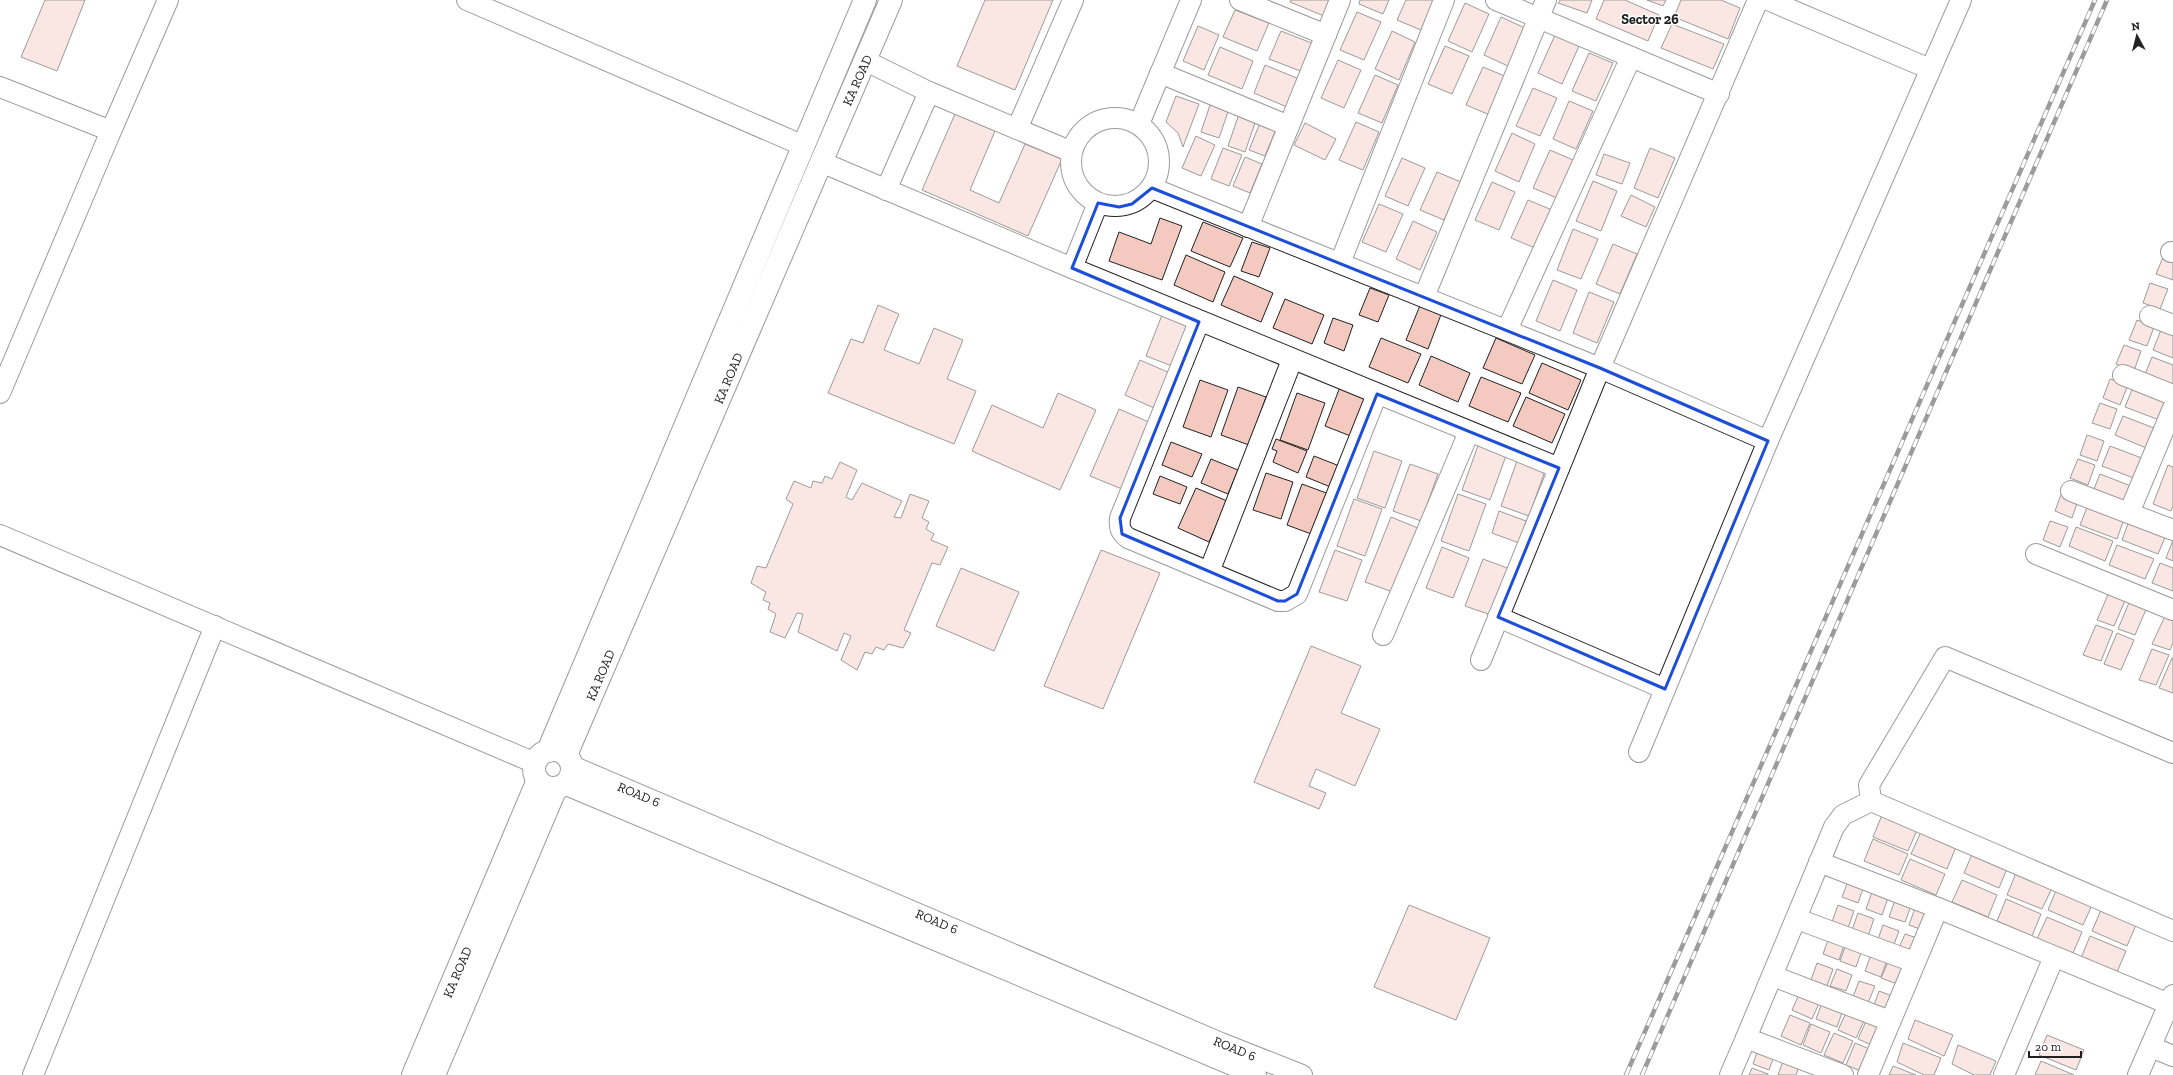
<svg xmlns="http://www.w3.org/2000/svg" width="2173" height="1075" viewBox="0 0 2173 1075" font-family="'Zilla Slab',serif">
	<rect width="100%" height="100%" fill="#fff"/>
	<g fill="#f3c9c0" stroke="#222">
		<path d="M45 0H85L57 71 21 57Z"/>
		<path d="M985 0H1053L1015 90 957 66Z"/>
		<path d="M1291 0H1331L1324 16 1290 2Z"/>
		<path d="M1360 0H1389L1383 14 1359 4Z"/>
		<path d="M1406 0H1434L1421 30 1397 20Z"/>
		<path d="M1560 0H1592L1587 13 1558 3Z"/>
		<path d="M1604 0H1625L1659 15 1648 41 1596 19Z"/>
		<path d="M1647 0H1666L1663 6Z"/>
		<path d="M1681 0H1721L1740 8 1728 39 1674 17Z"/>
		<path d="M1465 3 1489 14 1472 52 1448 41Z"/>
		<path d="M1235 10 1269 23 1257 51 1223 37Z"/>
		<path d="M1357 12 1381 22 1364 60 1340 50Z"/>
		<path d="M1501 17 1525 28 1508 66 1484 55Z"/>
		<path d="M1672 24 1724 44 1713 69 1661 48Z"/>
		<path d="M1198 26 1219 35 1204 70 1183 61Z"/>
		<path d="M1281 31 1314 44 1303 72 1269 59Z"/>
		<path d="M1392 31 1415 42 1399 80 1375 69Z"/>
		<path d="M1555 35 1579 46 1562 84 1538 73Z"/>
		<path d="M1445 46 1469 56 1452 94 1428 84Z"/>
		<path d="M1220 47 1253 61 1242 89 1208 75Z"/>
		<path d="M1589 53 1613 63 1596 101 1572 91Z"/>
		<path d="M1338 60 1361 70 1344 108 1321 98Z"/>
		<path d="M1265 65 1299 79 1287 107 1254 93Z"/>
		<path d="M1483 67 1507 77 1490 115 1466 105Z"/>
		<path d="M1375 75 1398 85 1382 123 1358 113Z"/>
		<path d="M1533 88 1557 98 1540 136 1516 126Z"/>
		<path d="M1176 96 1199 104 1183 147 1178 133 1166 122Z"/>
		<path d="M1569 101 1593 111 1576 149 1553 139Z"/>
		<path d="M1211 102 1229 109 1219 138 1201 132Z"/>
		<path d="M955 114 995 131 970 190 999 203 1025 144 1062 159 1028 236 922 190Z"/>
		<path d="M1239 114 1256 120 1245 152 1228 146Z"/>
		<path d="M1356 122 1379 132 1363 170 1339 160Z"/>
		<path d="M1260 123 1276 129 1265 156 1249 150Z"/>
		<path d="M1305 123 1336 139 1325 160 1294 145Z"/>
		<path d="M1512 133 1535 144 1519 182 1495 171Z"/>
		<path d="M1196 136 1215 145 1201 176 1182 168Z"/>
		<path d="M1223 148 1242 155 1229 186 1211 179Z"/>
		<path d="M1650 148 1675 158 1658 198 1634 188Z"/>
		<path d="M1550 150 1573 160 1557 198 1533 188Z"/>
		<path d="M1604 154 1630 163 1622 184 1596 175Z"/>
		<path d="M1245 157 1262 164 1250 193 1233 186Z"/>
		<path d="M1402 158 1425 168 1408 206 1385 196Z"/>
		<path d="M1437 172 1461 182 1444 220 1420 210Z"/>
		<path d="M1593 181 1617 191 1601 231 1576 221Z"/>
		<path d="M1492 182 1515 192 1499 230 1475 220Z"/>
		<path d="M1631 195 1655 207 1646 227 1621 216Z"/>
		<path d="M1528 200 1552 210 1535 248 1511 238Z"/>
		<path d="M1379 204 1403 214 1386 252 1362 242Z"/>
		<path d="M1160 218 1182 226 1162 280 1109 261 1119 232 1151 244Z"/>
		<path d="M1413 221 1437 232 1420 270 1396 259Z"/>
		<path d="M1203 222 1243 238 1230 267 1191 251Z"/>
		<path d="M1573 229 1598 239 1581 279 1557 270Z"/>
		<path d="M1252 242 1270 248 1259 277 1241 271Z"/>
		<path d="M1613 244 1637 254 1620 294 1596 284Z"/>
		<path d="M1186 255 1225 272 1213 302 1174 285Z"/>
		<path d="M2164 255 2173 258V280L2156 274Z"/>
		<path d="M1234 276 1273 293 1261 322 1221 305Z"/>
		<path d="M1553 280 1577 290 1560 331 1536 321Z"/>
		<path d="M2150 283 2168 289 2160 309 2143 303Z"/>
		<path d="M1370 288 1389 295 1378 322 1359 315Z"/>
		<path d="M1589 292 1614 302 1597 343 1573 333Z"/>
		<path d="M1285 299 1324 315 1312 344 1273 328Z"/>
		<path d="M1421 303 1442 312 1428 349 1406 340Z"/>
		<path d="M878 305 899 314 884 350 919 364 934 328 963 340 947 379 976 391 954 444 828 393 851 339 863 343Z"/>
		<path d="M1162 315 1188 324 1172 366 1146 356Z"/>
		<path d="M1333 318 1353 325 1344 351 1324 343Z"/>
		<path d="M2137 320 2154 327 2147 346 2129 340Z"/>
		<path d="M2161 330 2173 335V358L2153 350Z"/>
		<path d="M1381 338 1421 354 1408 383 1369 367Z"/>
		<path d="M1496 338 1535 355 1522 384 1483 368Z"/>
		<path d="M2124 345 2141 351 2134 371 2116 364Z"/>
		<path d="M1431 356 1470 373 1458 402 1419 385Z"/>
		<path d="M2152 357 2173 365V388L2144 377Z"/>
		<path d="M1140 360 1170 373 1154 408 1125 395Z"/>
		<path d="M1542 363 1581 380 1568 410 1529 393Z"/>
		<path d="M1481 377 1521 393 1508 422 1469 406Z"/>
		<path d="M2110 379 2128 385 2120 405 2103 398Z"/>
		<path d="M1200 380 1228 390 1211 437 1183 427Z"/>
		<path d="M1238 387 1266 397 1249 445 1221 435Z"/>
		<path d="M1340 387 1368 398 1353 437 1325 426Z"/>
		<path d="M2133 387 2170 402 2162 421 2125 407Z"/>
		<path d="M1058 393 1096 410 1060 490 972 451 992 405 1043 428Z"/>
		<path d="M1297 393 1325 403 1308 450 1280 440Z"/>
		<path d="M1526 397 1565 414 1552 443 1513 426Z"/>
		<path d="M2100 403 2117 409 2110 429 2092 423Z"/>
		<path d="M1119 409 1151 423 1122 489 1090 476Z"/>
		<path d="M2123 416 2159 430 2151 450 2115 435Z"/>
		<path d="M2087 435 2104 441 2097 461 2080 455Z"/>
		<path d="M1276 439 1307 451 1298 473 1273 462 1277 451 1272 449Z"/>
		<path d="M1171 442 1202 454 1192 477 1162 465Z"/>
		<path d="M1479 443 1507 453 1490 500 1462 490Z"/>
		<path d="M2110 446 2147 460 2139 480 2102 466Z"/>
		<path d="M1374 451 1402 461 1385 508 1357 498Z"/>
		<path d="M1314 456 1342 467 1333 488 1306 477Z"/>
		<path d="M1518 458 1546 468 1529 516 1501 506Z"/>
		<path d="M1211 459 1238 470 1228 494 1201 483Z"/>
		<path d="M2078 459 2095 465 2088 485 2070 478Z"/>
		<path d="M840 462 857 470 846 497 852 500 862 483 902 501 894 517 901 518 910 494 929 501 922 518 929 522 926 529 934 534 931 540 948 547 940 565 932 563 904 630 911 633 903 648 888 644 884 650 876 647 872 654 865 652 857 670 841 660 851 636 844 633 837 651 798 632 803 614 797 613 785 638 770 632 776 614 768 609 770 603 763 600 766 592 751 583 757 566 766 568 793 504 786 499 794 481 811 488 813 481 822 483 825 476 832 479Z"/>
		<path d="M1410 464 1438 474 1421 521 1393 511Z"/>
		<path d="M2168 465 2173 467V506L2171 511 2153 504Z"/>
		<path d="M1266 473 1293 482 1281 519 1253 510Z"/>
		<path d="M2100 474 2136 488 2128 508 2092 494Z"/>
		<path d="M1160 476 1187 487 1180 504 1153 494Z"/>
		<path d="M1302 484 1329 494 1314 535 1287 525Z"/>
		<path d="M1196 488 1227 501 1209 542 1178 528Z"/>
		<path d="M2062 492 2079 498 2072 518 2055 511Z"/>
		<path d="M1458 494 1486 504 1469 551 1441 541Z"/>
		<path d="M1354 499 1382 509 1365 556 1337 546Z"/>
		<path d="M2088 505 2124 519 2117 539 2080 525Z"/>
		<path d="M1499 511 1526 521 1519 543 1492 533Z"/>
		<path d="M1391 517 1418 528 1393 592 1365 582Z"/>
		<path d="M2050 521 2068 527 2060 547 2043 540Z"/>
		<path d="M2129 521 2166 535 2158 554 2122 540Z"/>
		<path d="M2076 527 2113 541 2105 561 2069 546Z"/>
		<path d="M2173 540V561L2166 558Z"/>
		<path d="M2117 545 2154 559 2145 579 2109 565Z"/>
		<path d="M1442 547 1469 558 1453 598 1426 588Z"/>
		<path d="M1101 550 1160 573 1103 709 1044 686Z"/>
		<path d="M1335 550 1362 560 1347 601 1319 592Z"/>
		<path d="M1483 559 1510 569 1494 616 1465 606Z"/>
		<path d="M2160 563 2173 568V591L2152 583Z"/>
		<path d="M961 568 1019 592 994 651 936 626Z"/>
		<path d="M2110 590 2127 596 2114 626 2097 620Z"/>
		<path d="M2131 598 2148 605 2135 635 2118 629Z"/>
		<path d="M2166 614 2173 616V643L2170 650 2152 644Z"/>
		<path d="M2096 625 2113 631 2101 661 2083 655Z"/>
		<path d="M2117 633 2134 640 2121 670 2104 664Z"/>
		<path d="M1311 646 1361 666 1341 713 1380 729 1355 786 1316 769 1309 786 1326 793 1319 809 1254 782Z"/>
		<path d="M2152 649 2169 655 2156 685 2139 680Z"/>
		<path d="M2172 658H2173V693L2159 688Z"/>
		<path d="M1882 815 1917 830 1908 851 1873 837Z"/>
		<path d="M1921 832 1956 847 1947 869 1911 854Z"/>
		<path d="M1873 839 1908 854 1899 875 1864 861Z"/>
		<path d="M1973 852 2008 866 1999 888 1964 873Z"/>
		<path d="M1910 859 1945 874 1936 895 1901 880Z"/>
		<path d="M2016 873 2052 888 2042 909 2007 895Z"/>
		<path d="M1962 880 1997 895 1988 917 1952 902Z"/>
		<path d="M1848 881 1864 886 1858 903 1842 897Z"/>
		<path d="M2057 888 2093 903 2083 925 2048 910Z"/>
		<path d="M1872 892 1888 898 1882 915 1866 909Z"/>
		<path d="M2006 899 2041 914 2032 936 1997 921Z"/>
		<path d="M1895 900 1911 906 1905 922 1889 917Z"/>
		<path d="M1409 905 1490 938 1456 1020 1374 987Z"/>
		<path d="M1838 905 1854 911 1848 928 1832 922Z"/>
		<path d="M1915 908 1931 914 1925 931 1909 925Z"/>
		<path d="M2101 910 2136 925 2127 946 2092 931Z"/>
		<path d="M1858 913 1874 919 1868 936 1852 930Z"/>
		<path d="M2047 917 2082 932 2073 953 2037 939Z"/>
		<path d="M1883 925 1899 931 1893 947 1877 942Z"/>
		<path d="M1905 934 1920 939 1914 956 1898 950Z"/>
		<path d="M2090 936 2126 951 2117 972 2081 958Z"/>
		<path d="M1829 937 1845 943 1839 960 1823 954Z"/>
		<path d="M1846 944 1862 950 1856 967 1840 961Z"/>
		<path d="M1871 955 1887 960 1881 977 1865 971Z"/>
		<path d="M1888 962 1903 967 1897 984 1881 978Z"/>
		<path d="M1817 963 1833 969 1827 986 1811 980Z"/>
		<path d="M1837 969 1852 975 1846 991 1830 986Z"/>
		<path d="M1859 981 1875 986 1868 1003 1853 997Z"/>
		<path d="M1879 991 1895 997 1889 1014 1873 1008Z"/>
		<path d="M1800 992 1820 1001 1812 1019 1792 1010Z"/>
		<path d="M1822 1003 1843 1010 1837 1027 1816 1019Z"/>
		<path d="M1846 1013 1864 1021 1856 1038 1838 1030Z"/>
		<path d="M1790 1015 1810 1023 1801 1045 1781 1036Z"/>
		<path d="M1867 1019 1884 1028 1876 1047 1858 1039Z"/>
		<path d="M1915 1020 1953 1035 1944 1056 1908 1039Z"/>
		<path d="M1811 1024 1830 1032 1821 1053 1803 1045Z"/>
		<path d="M1834 1033 1853 1041 1843 1063 1824 1055Z"/>
		<path d="M2047 1035 2084 1050 2076 1070 2039 1055Z"/>
		<path d="M1855 1043 1872 1050 1863 1072 1846 1065Z"/>
		<path d="M1903 1043 1941 1058 1934 1075H1924L1897 1062Z"/>
		<path d="M1958 1045 1996 1061 1990 1075H1974L1952 1064Z"/>
		<path d="M1759 1047 1775 1053 1769 1070 1753 1064Z"/>
		<path d="M1784 1058 1800 1064 1796 1075H1778Z"/>
		<path d="M2041 1061 2074 1075H2035Z"/>
		<path d="M1893 1066 1916 1075H1889Z"/>
		<path d="M1752 1068 1768 1074V1075H1749Z"/>
	</g>
	<g fill="none" stroke-linecap="round" stroke-linejoin="round">
		<defs>
			<g id="minor">
				<path d="M467 0 804 146"/>
				<path d="M1240 0 1326 35"/>
				<path d="M1496 0 1719 94"/>
				<path d="M1768 0 1930 69"/>
				<path d="M866 61 929 92 1072 152"/>
				<path d="M1160 73 1289 126"/>
				<path d="M0 87 111 131 168 0"/>
				<circle cx="1115" cy="162" r="44"/>
				<path d="M1139 124 1191 0"/>
				<path d="M1017 129 1073 0"/>
				<path d="M821 162 1072 268"/>
				<path d="M1152 188 1600 368 1768 441"/>
				<path d="M886 190 929 92"/>
				<path d="M1098 203 1072 268 1559 468"/>
				<path d="M1248 227 1340 0"/>
				<path d="M2171 252H2173"/>
				<path d="M1340 263 1444 0"/>
				<path d="M1424 297 1546 0"/>
				<path d="M2150 316 2173 325"/>
				<path d="M1199 322 1120 518C1119 527 1120 532 1128 538L1278 601H1285L1297 594 1377 394"/>
				<path d="M1507 330 1631 57"/>
				<path d="M2123 375 2173 395"/>
				<path d="M0 393 111 131"/>
				<path d="M2071 491 2173 530"/>
				<path d="M2129 513 2173 408"/>
				<path d="M0 535 535 763"/>
				<path d="M2036 554 2173 610"/>
				<path d="M1209 572 1292 360"/>
				<path d="M1498 617 1665 689"/>
				<path d="M1383 635 1469 432"/>
				<path d="M1481 660 1600 368 1758 0"/>
				<path d="M1639 752 1768 441 1961 0"/>
				<path d="M572 766 1221 1043 1302 1075"/>
				<path d="M564 784 1256 1075"/>
				<path d="M1871 801 1869 785 1945 657 2173 753"/>
				<path d="M1819 862 1938 908 2169 1004"/>
				<path d="M1797 919 1914 962"/>
				<path d="M1773 976 1890 1021"/>
				<path d="M1746 1038 1834 827 1843 815 1871 801 2173 931"/>
				<path d="M2151 1047 2173 1056"/>
				<path d="M33 1075 215 626"/>
				<path d="M1730 1075 1746 1038 1843 1075"/>
				<path d="M1868 1075 1938 908"/>
				<path d="M2004 1075 2054 957"/>
				<path d="M2138 1075 2173 995"/>
			</g>
			<g id="major">
				<circle cx="553" cy="769" r="19"/>
				<path d="M548 751 865 0"/>
				<path d="M566 755 891 0"/>
				<path d="M413 1075 538 780"/>
				<path d="M434 1075 556 788"/>
			</g>
		</defs>
		<use href="#minor" stroke="#222" stroke-width="22"/>
		<use href="#major" stroke="#222" stroke-width="24"/>
		<use href="#minor" stroke="#fff" stroke-width="20"/>
		<use href="#major" stroke="#fff" stroke-width="22"/>
		<defs>
			<g id="rail">
				<path d="M1626 1075 2095 0"/>
				<path d="M1642 1075 2107 0"/>
			</g>
		</defs>
		<use href="#rail" stroke="#222" stroke-width="4.5"/>
		<use href="#rail" stroke="#fff" stroke-width="3" stroke-dasharray="9" stroke-linecap="butt"/>
	</g>
	<path d="M0 0H2173V1075H0ZM1152 188 1600 368 1768 441 1665 689 1498 617 1559 468 1377 394 1297 594 1285 601H1278L1122 534 1120 518 1199 322 1072 268 1098 203 1119 207 1132 204Z" fill="#fff" fill-opacity=".55" fill-rule="evenodd"/>
	<path fill="none" stroke="#1d4ed8" stroke-width="3" stroke-linejoin="round" d="M1152 188 1600 368 1768 441 1665 689 1498 617 1559 468 1377 394 1297 594 1285 601H1278L1122 534 1120 518 1199 322 1072 268 1098 203 1119 207 1132 204Z"/>
	<g text-anchor="middle" stroke-width="3" stroke-linejoin="round" paint-order="stroke">
		<g font-size="13" fill="#222" stroke="#fff">
			<text transform="translate(857 80) rotate(-66)" y="5">KA ROAD</text>
			<text transform="translate(728 378) rotate(-67)" y="5">KA ROAD</text>
			<text transform="translate(600 675) rotate(-67)" y="5">KA ROAD</text>
			<text transform="translate(639 794) rotate(23)" y="5">ROAD 6</text>
			<text transform="translate(937 921) rotate(23)" y="5">ROAD 6</text>
			<text transform="translate(457 972) rotate(-67)" y="5">KA ROAD</text>
			<text transform="translate(1235 1048) rotate(22)" y="5">ROAD 6</text>
		</g>
		<g font-size="14" font-weight="bold" fill="#222" stroke="#fff">
			<text x="1650" y="24">Sector 26</text>
		</g>
	</g>
	<g transform="translate(2137 36) rotate(353)" stroke="#ffffff" stroke-width="3" paint-order="stroke">
	<path d="M0-3L7 15L0 10L-7 15Z" fill="#222222"/>
	<text y="-6" font-size="11" font-weight="bold" text-anchor="middle" fill="#222222">N</text>
	</g>
	<path d="M2029 1051v6h52v-6" fill="none" stroke="#222222" stroke-width="2"/>
	<text x="2035" y="1051" font-size="12" fill="#222222" stroke="#ffffff" stroke-width="3" paint-order="stroke">20 m</text>
</svg>
